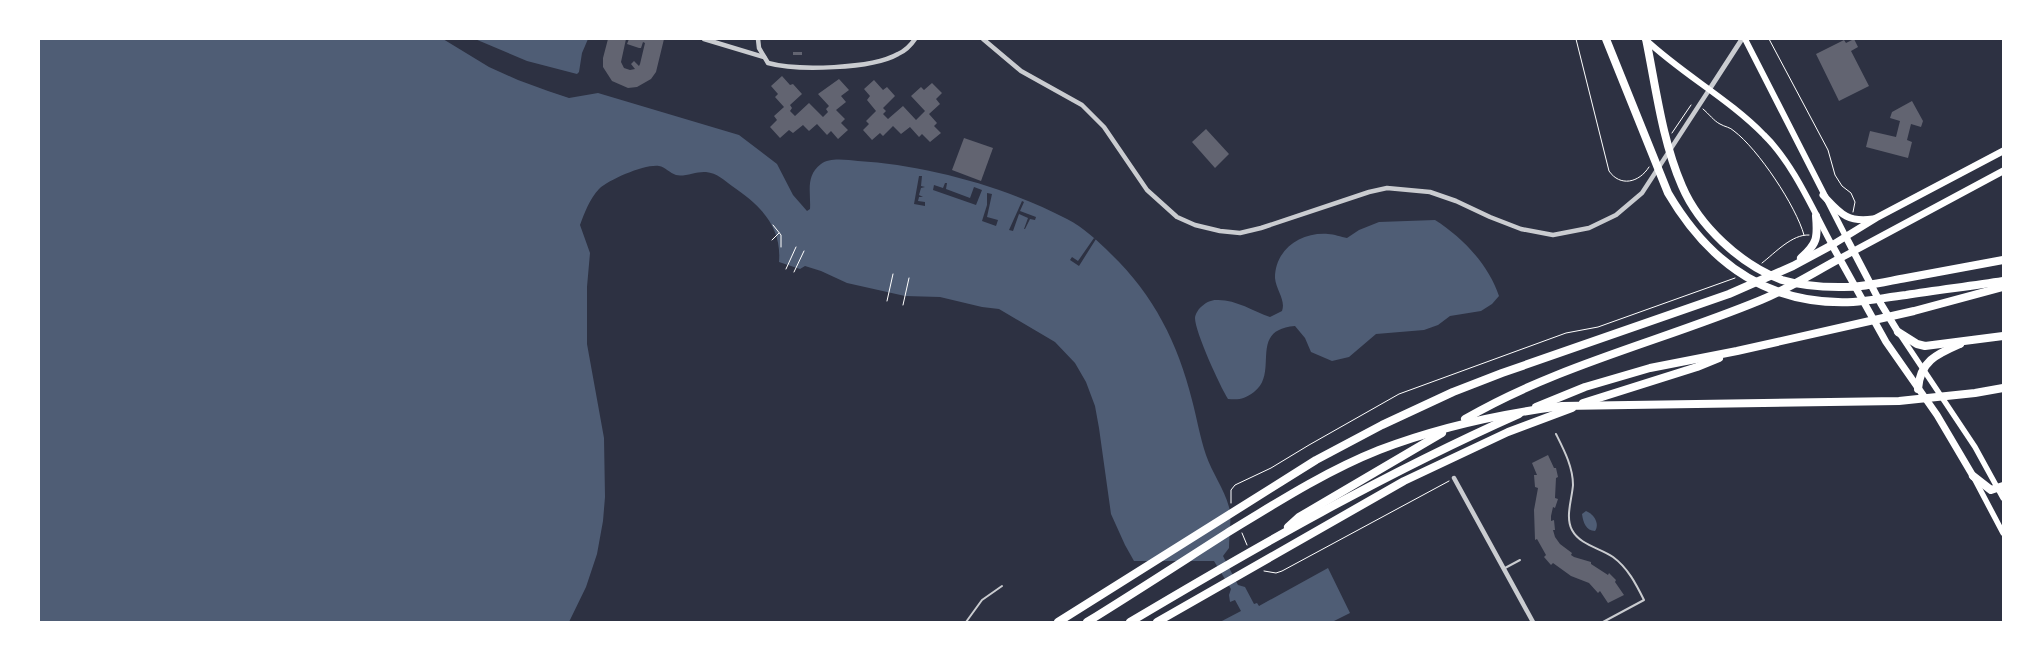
<svg xmlns="http://www.w3.org/2000/svg" width="2042" height="661" viewBox="0 0 2042 661" font-family="Helvetica,sans-serif">
	<rect width="100%" height="100%" fill="#2d3142"/>
	<g fill="#4f5d75">
		<path d="M39 39H443L489 67 518 80 548 91 569 98 598 93 739 135 777 164 793 195 807 211 810 209C811 192 805 176 821 164 830 157 847 160 858 161 926 165 1006 187 1067 219 1083 227 1098 241 1111 254 1154 295 1178 344 1192 400 1197 419 1200 437 1206 455 1212 473 1224 488 1229 507 1232 519 1229 536 1229 548L1223 556 1238 585 1245 587 1254 604 1257 603 1259 606 1328 568 1350 613 1332 622H1220L1241 611 1235 600 1230 602 1229 595 1231 589 1214 561H1134L1125 545 1111 514 1099 428 1095 406 1086 382 1075 363 1055 342 999 309 982 307 940 297 905 296 847 283 821 271 805 266 800 269 779 262C782 226 760 205 732 186 724 180 717 173 706 172 697 171 685 177 676 175 670 173 665 167 659 166 645 164 610 179 599 189 590 198 584 214 580 225L590 253 587 287V344L604 438 605 497 603 521 597 554 586 587 569 622H39Z"/>
		<path d="M475 39H588L582 53 579 72 577 74 527 61Z"/>
		<path d="M1435 220C1462 237 1489 265 1499 296L1492 304 1481 311 1450 316 1438 325 1424 330 1376 334 1349 357 1332 361 1311 352 1305 338 1295 326C1247 330 1280 373 1254 392 1244 399 1240 400 1228 399 1220 386 1195 332 1195 318 1196 309 1207 300 1216 300 1235 299 1253 311 1270 317L1282 311C1286 300 1276 290 1275 278 1275 249 1301 232 1328 234 1334 234 1341 237 1347 238L1359 230 1379 222Z"/>
		<path d="M1586 511C1594 514 1600 524 1595 531 1586 531 1583 522 1582 514Z"/>
	</g>
	<g fill="#2d3142">
		<path d="M919 176H922L921 186 925 187 921 188 919 195 923 197H919L918 201 925 202V206L914 204Z"/>
		<path d="M945 183H947L946 189 970 198 974 187 982 190 976 205 933 190 934 185 943 188Z"/>
		<path d="M987 193 992 194 987 217 998 220 996 226 982 221 987 205Z"/>
		<path d="M1022 201 1024 202 1020 211 1036 217 1035 220 1030 219 1025 229H1024L1028 218 1019 214 1013 231 1009 230Z"/>
		<path d="M1094 238 1096 239 1079 266 1070 260 1072 257 1078 261Z"/>
	</g>
	<g fill="#626471">
		<path d="M608 39H626L621 62 624 68 630 70 635 69 631 64 634 61 639 66 640 64 645 43 643 42 641 48H639L627 44 629 39H664L656 72 651 79 637 87 628 88 612 81 603 67V58Z"/>
		<path d="M1854 39 1858 47 1851 51 1869 86 1839 101 1816 54 1844 40 1846 43Z"/>
		<rect x="793" y="52" width="9" height="3"/>
		<path d="M782 76 790 85 793 84 802 94 790 105 792 108 790 111 795 116 809 103 823 117 828 112 826 109 829 106 818 94 839 79 849 90 841 96 846 102 836 110 845 119 841 123 848 130 838 139 831 131 827 135 817 124 809 131 803 125 793 133 789 130 780 138 770 127 777 120 774 116 784 107 775 97 778 94 771 86Z"/>
		<path d="M874 80 883 90 887 87 895 96 883 108 886 111 883 114 888 119 903 106 916 120 925 111 911 96 921 87 924 90 932 83 942 93 936 99 940 104 929 114 937 123 934 126 941 133 930 142 922 134 919 137 910 127 901 134 893 126 883 136 880 133 872 140 863 130 869 124 866 121 876 111 867 100 870 96 864 89Z"/>
		<path d="M1912 101 1923 121 1921 127 1911 124 1907 140 1912 142 1908 158 1866 147 1870 131 1896 137 1900 121 1890 118 1892 112Z"/>
		<path d="M1206 129 1229 154 1215 168 1192 142Z"/>
		<path d="M964 138 993 148 981 181 952 170Z"/>
		<path d="M1548 455 1554 468H1556L1558 477 1556 478 1555 498 1558 499 1555 508 1553 507 1551 516V521L1554 520 1555 530H1553L1555 537 1560 544 1572 553 1571 555 1574 557 1591 562V564L1608 575 1609 573 1616 580 1615 582 1624 595 1608 603 1600 591 1598 593 1589 583 1571 576 1553 563 1551 565 1544 557 1546 555 1537 539 1535 540 1534 510 1538 488 1535 487 1534 475H1537L1532 463Z"/>
	</g>
	<g fill="none" stroke-linecap="round" stroke-linejoin="round">
		<g stroke="#fff" stroke-width="1">
			<path d="M1576 39 1609 171C1620 187 1639 183 1649 167"/>
			<path d="M1769 39 1828 150 1835 175 1842 186 1851 193 1855 202 1853 212"/>
			<path d="M1703 109C1709 114 1714 121 1720 124 1725 127 1730 127 1734 131 1758 149 1796 206 1804 235"/>
			<path d="M1672 133 1691 105"/>
			<path d="M773 225 781 235V247"/>
			<path d="M772 240 779 233"/>
			<path d="M1762 263C1775 253 1792 234 1809 235"/>
			<path d="M786 269 796 247"/>
			<path d="M794 272 804 251"/>
			<path d="M887 301 893 274"/>
			<path d="M903 305 909 278"/>
			<path d="M1231 503V490L1235 485 1271 468 1309 445 1399 394 1566 333 1598 327 1735 278"/>
			<path d="M1242 533 1247 545"/>
			<path d="M1264 571 1276 573 1282 571 1449 481"/>
		</g>
		<g stroke="#caccd0" stroke-width="2">
			<path d="M1556 434C1564 450 1573 467 1573 485 1572 499 1565 517 1572 530 1580 545 1600 548 1613 557 1628 568 1636 584 1644 600L1603 622"/>
			<path d="M1505 568 1520 560"/>
			<path d="M966 622 982 600 1002 586"/>
		</g>
		<g stroke="#caccd0" stroke-width="4.5">
			<path d="M704 39 764 57"/>
			<path d="M758 39 759 48 768 63C797 71 872 69 898 54 905 51 911 45 915 39"/>
			<path d="M983 39 1021 71 1082 105 1104 127 1147 190 1177 217 1195 225 1220 231 1240 233 1261 228 1369 192 1387 188 1430 192 1456 201 1490 217 1521 229 1553 235 1589 228 1616 215 1642 193 1709 90"/>
			<path d="M1454 478 1533 622"/>
		</g>
		<path stroke="#caccd0" stroke-width="5" d="M1709 90 1742 39"/>
		<g stroke="#fff" stroke-width="5.5">
			<path d="M1901 336 1975 447 2003 498"/>
			<path d="M1974 478 2003 533"/>
		</g>
		<g stroke="#fff" stroke-width="6">
			<path d="M1645 39C1682 74 1729 99 1764 135 1793 163 1813 210 1832 245"/>
			<path d="M1745 39 1846 237"/>
		</g>
		<g stroke="#fff" stroke-width="7">
			<path d="M1823 195C1840 213 1847 223 1873 219"/>
			<path d="M1846 237 1881 304 1898 332"/>
			<path d="M1839 259 2003 171"/>
			<path d="M1973 476 1937 415 1886 342 1832 245 1876 218 2003 151"/>
		</g>
		<g stroke="#fff" stroke-width="8">
			<path d="M1606 39 1668 193C1709 263 1769 306 1853 302 1870 301 1888 297 1906 295 1938 290 1971 286 2003 281"/>
			<path d="M1646 39C1656 88 1662 140 1682 186 1699 226 1741 265 1782 280 1799 285 1822 287 1839 287 1861 288 1884 282 1906 278 1939 272 1971 266 2003 260"/>
			<path d="M1801 258C1817 244 1818 238 1816 216"/>
			<path d="M1898 332 1917 344 1925 346 2003 336"/>
			<path d="M1918 389C1920 361 1937 354 1960 344"/>
			<path d="M1583 403 1697 367 1719 358"/>
			<path d="M1536 407 1585 387 1650 368 1737 351 1914 311 2003 287"/>
			<path d="M1465 419C1558 365 1662 341 1761 300 1788 289 1813 273 1839 259"/>
			<path d="M1973 476 1991 490 2003 486"/>
			<path d="M1288 527 1299 517 1442 433"/>
			<path d="M1058 622 1316 460 1382 425 1453 392 1502 373 1729 294 1793 266 1832 245"/>
			<path d="M1087 622C1134 593 1180 563 1227 533 1276 503 1326 471 1379 450 1439 427 1499 414 1562 406L1899 401 1975 393 2003 388"/>
			<path d="M1130 622C1256 547 1384 474 1519 414"/>
			<path d="M1157 622 1404 481 1508 432 1572 408"/>
		</g>
	</g>
	<rect width="2042" height="661" fill="none" stroke="#ffffff" stroke-width="80"/>
</svg>
